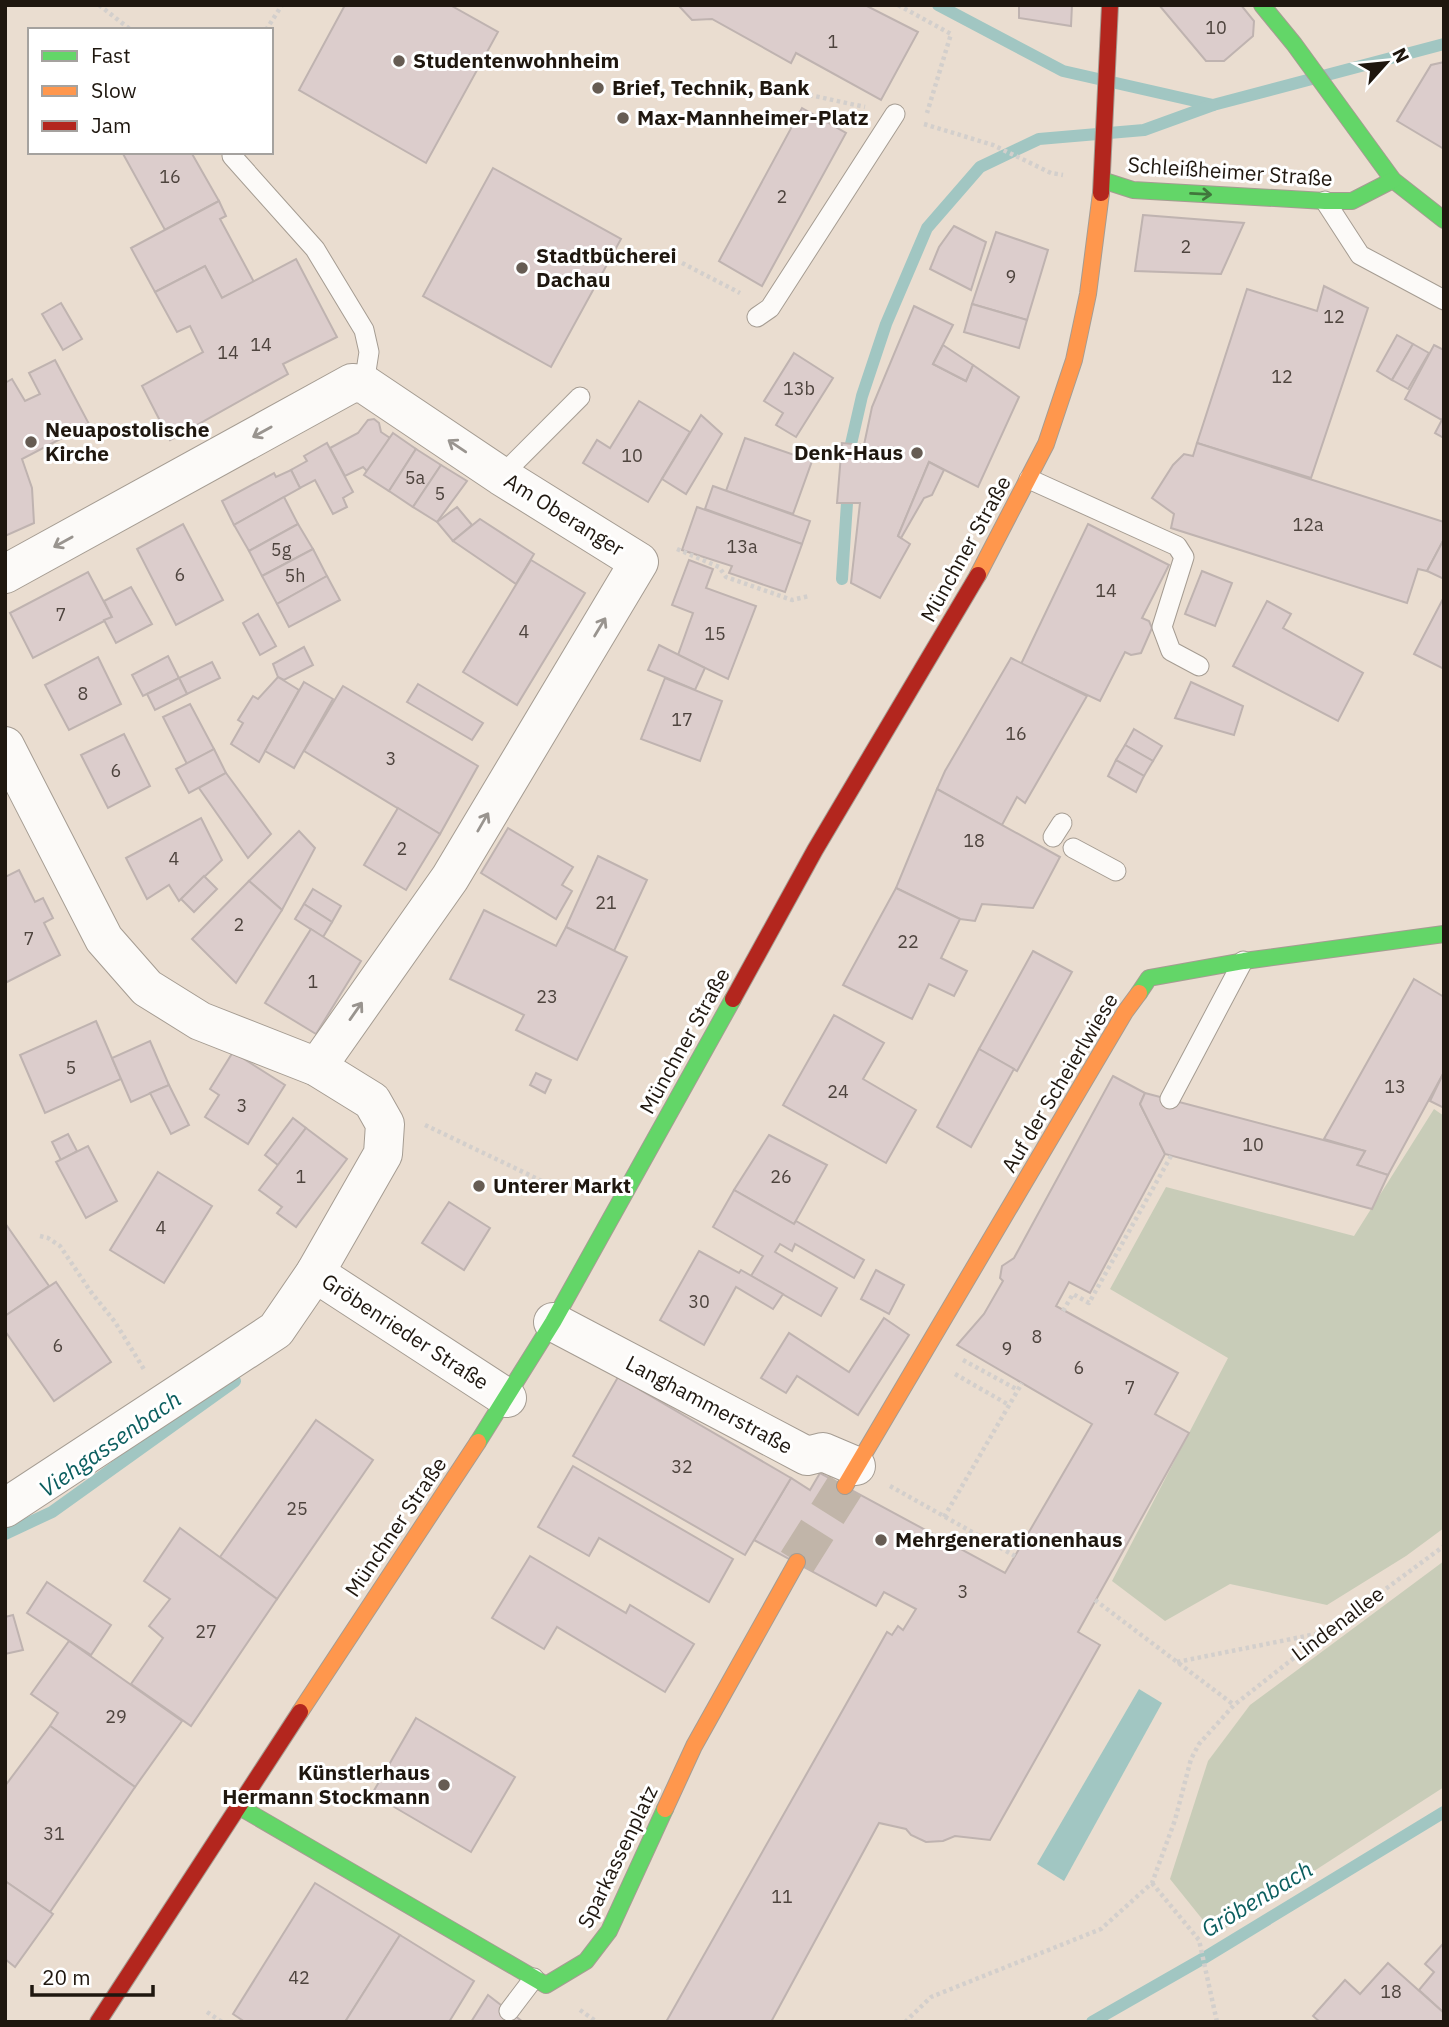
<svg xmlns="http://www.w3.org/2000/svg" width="1449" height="2027" viewBox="0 0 1449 2027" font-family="'IBM Plex Sans',sans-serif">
	<rect width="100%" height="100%" fill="#eaddd0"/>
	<g fill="#c8ccb8">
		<path d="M1434 1109 1444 1116V1528L1406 1556 1327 1605 1230 1584 1165 1621 1112 1581 1228 1358 1110 1289 1166 1187 1354 1236Z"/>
		<path d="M1444 1561V1787L1215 1935 1170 1879 1208 1761 1250 1705Z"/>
	</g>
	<path fill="#a1c6c2" d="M1139 1689 1162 1703 1064 1881 1037 1864Z"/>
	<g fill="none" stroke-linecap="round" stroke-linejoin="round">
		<g stroke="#a1c6c2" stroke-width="12">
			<path d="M938 5 1063 71 1213 105 1444 44"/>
			<path d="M851 444 862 396 886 324 927 228 980 167 1039 139 1144 130 1213 105"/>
			<path d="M842 579 847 503"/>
			<path d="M5 1534 52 1512 235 1381"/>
			<path d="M1092 2022 1204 1958 1444 1812"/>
		</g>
	</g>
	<g fill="#dccdcc" stroke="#bfb3b0" stroke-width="2">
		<path d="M345 5H450L498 32 426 163 299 90Z"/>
		<path d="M678 5H865L918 32 881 100 796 53 791 63 712 19 692 20Z"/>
		<path d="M1019 5H1072L1071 26 1019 18Z"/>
		<path d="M1159 5H1241L1254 21 1253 36 1224 61H1206Z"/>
		<path d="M1444 62V149L1397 121 1431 65Z"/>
		<path d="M802 108 846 133 762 286 719 261Z"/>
		<path d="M122 152H191L219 201 165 230Z"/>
		<path d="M493 168 621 239 551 367 423 296Z"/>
		<path d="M219 201 226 216 220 219 254 282 222 298 205 266 155 292 131 248Z"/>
		<path d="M1143 215 1244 223 1221 274 1135 271Z"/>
		<path d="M954 226 986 242 971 290 930 269 939 247Z"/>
		<path d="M996 232 1048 250 1027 320 972 304Z"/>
		<path d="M296 259 337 337 283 364 288 374 170 440 142 386 203 352 190 326 177 332 155 292 205 266 222 298Z"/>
		<path d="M1324 286 1368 308 1311 478 1197 443 1247 289 1317 311Z"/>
		<path d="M61 303 82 339 63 350 42 314Z"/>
		<path d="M972 304 1027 320 1019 348 964 332Z"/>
		<path d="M914 306 953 325 933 364 966 381 973 365 1019 397 978 487 929 462 898 536 910 544 880 598 851 583 860 503H837L842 443 864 445 872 407Z"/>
		<path d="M1397 335 1413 344 1392 380 1377 371Z"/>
		<path d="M1413 344 1429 353 1408 389 1392 380Z"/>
		<path d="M943 345 973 365 966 381 933 364Z"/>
		<path d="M1434 345 1444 350V416L1442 420 1405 399Z"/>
		<path d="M794 353 833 378 796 437 776 425 783 413 764 401Z"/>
		<path d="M55 360 89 424 22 459 32 488 34 523 5 536V383L12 379 25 401 40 394 29 373Z"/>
		<path d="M639 401 690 432 648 502 583 463 597 440 610 448Z"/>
		<path d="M701 415 722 434 686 494 662 479Z"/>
		<path d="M1444 416V438L1435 433Z"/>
		<path d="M374 419 379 423 381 432 390 438 368 472 363 467 345 476 330 448 358 433 368 420Z"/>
		<path d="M393 433 416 449 389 491 364 475Z"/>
		<path d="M745 438 812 461 793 514 726 491Z"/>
		<path d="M327 443 353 492 343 498 347 507 333 514 315 480 300 488 291 470 307 461 304 456Z"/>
		<path d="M1197 443 1444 522V539L1427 571 1418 569 1407 603 1171 528 1174 514 1152 498 1173 465 1184 454 1193 456Z"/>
		<path d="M416 449 441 465 413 507 389 491Z"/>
		<path d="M929 462 944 470 932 495 924 498 901 538 898 536Z"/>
		<path d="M441 465 467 481 437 522 413 507Z"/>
		<path d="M291 470 300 488 234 525 222 501 274 473 276 477Z"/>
		<path d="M713 486 810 521 802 544 705 509Z"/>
		<path d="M284 497 298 524 249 551 234 525Z"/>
		<path d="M457 507 472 525 453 541 437 522Z"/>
		<path d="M697 507 802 544 785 592 729 573 732 566 682 550Z"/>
		<path d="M480 519 534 554 516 584 453 541Z"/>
		<path d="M183 524 223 600 176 625 137 549Z"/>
		<path d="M298 524 313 549 262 576 249 551Z"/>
		<path d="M1088 524 1169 565 1142 618 1149 621 1152 628 1141 653 1131 655 1125 652 1100 701 1021 664Z"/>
		<path d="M1444 539V579L1427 571Z"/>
		<path d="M313 549 327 576 277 604 262 576Z"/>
		<path d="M531 560 585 593 517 705 463 672Z"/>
		<path d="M689 560 713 569 706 588 756 606 728 679 678 655 693 613 672 605Z"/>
		<path d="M1202 571 1232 583 1215 626 1185 614Z"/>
		<path d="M88 572 112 617 33 658 10 613Z"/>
		<path d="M327 576 340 600 289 627 277 604Z"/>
		<path d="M131 587 152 624 116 643 104 620 112 617 104 601Z"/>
		<path d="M1444 597V669L1414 654Z"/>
		<path d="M1267 601 1291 614 1283 628 1363 673 1338 721 1233 666Z"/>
		<path d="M258 614 276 646 260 655 243 623Z"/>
		<path d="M659 645 705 668 695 690 648 670Z"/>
		<path d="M304 647 313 665 284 680 278 677 273 664Z"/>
		<path d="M168 656 179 678 143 696 132 675Z"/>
		<path d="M98 657 121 704 69 730 45 685Z"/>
		<path d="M1011 658 1087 696 1025 803 1017 797 1002 825 937 789 945 771Z"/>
		<path d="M212 662 220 678 187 694 179 678Z"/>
		<path d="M278 677 299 690 259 762 231 744 243 723 238 720 253 696 258 699Z"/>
		<path d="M179 678 187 694 155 710 147 694Z"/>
		<path d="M665 678 722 701 700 761 641 739Z"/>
		<path d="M304 682 333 699 294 768 265 751Z"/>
		<path d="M1191 682 1243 706 1234 735 1175 718Z"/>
		<path d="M418 684 483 723 472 740 407 702Z"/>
		<path d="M343 686 478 766 440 834 304 751Z"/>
		<path d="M190 704 214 749 187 764 163 717Z"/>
		<path d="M1134 729 1162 746 1153 761 1125 745Z"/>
		<path d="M124 734 150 786 108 808 81 755Z"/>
		<path d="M1125 745 1153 761 1144 776 1116 760Z"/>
		<path d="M214 749 226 773 189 793 176 769Z"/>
		<path d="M1116 760 1144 776 1136 792 1108 776Z"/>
		<path d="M226 773 271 834 248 858 199 788Z"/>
		<path d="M937 789 1060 857 1033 908 982 904 975 921 960 919 896 888Z"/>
		<path d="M398 808 440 834 406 890 364 865Z"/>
		<path d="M201 818 222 860 179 901 169 885 147 899 126 858Z"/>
		<path d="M508 828 573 867 562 885 572 891 556 919 481 873Z"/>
		<path d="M299 831 315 848 282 910 249 881Z"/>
		<path d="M598 856 647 880 614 951 566 927Z"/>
		<path d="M19 870 35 902 43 898 53 918 44 923 60 955 5 983V877Z"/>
		<path d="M204 876 217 889 194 912 181 899Z"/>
		<path d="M249 881 282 910 236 983 192 939Z"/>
		<path d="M896 888 960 919 941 958 967 971 954 996 929 984 912 1019 843 985Z"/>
		<path d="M313 889 341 906 332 922 304 904Z"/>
		<path d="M304 904 332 922 323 937 295 919Z"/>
		<path d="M484 910 556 946 566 927 627 957 577 1060 516 1030 524 1015 450 979Z"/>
		<path d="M311 929 361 961 316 1034 265 1003Z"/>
		<path d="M1033 951 1072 972 1017 1071 979 1049Z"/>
		<path d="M1414 979 1444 997V1072L1388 1175 1357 1165 1365 1151 1324 1139Z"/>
		<path d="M834 1015 884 1043 863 1079 916 1110 886 1163 783 1105Z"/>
		<path d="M96 1021 121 1079 45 1113 20 1055Z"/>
		<path d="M150 1041 169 1085 131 1102 112 1058Z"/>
		<path d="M979 1049 1014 1069 971 1147 937 1127Z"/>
		<path d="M233 1052 285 1085 248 1144 205 1117 219 1095 210 1089Z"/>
		<path d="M1444 1072V1108L1430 1101Z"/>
		<path d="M536 1073 551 1080 545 1093 530 1085Z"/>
		<path d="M1113 1076 1145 1093 1140 1104 1165 1154 1090 1293 1069 1282 1056 1306 1178 1373 1155 1414 1189 1433 1078 1632 1100 1645 990 1840 955 1836 943 1841 926 1842 911 1835 906 1829 879 1823 771 2022H666L887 1632 892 1635 898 1626 903 1630 916 1609 884 1592 876 1606 754 1540 791 1478 810 1490 820 1473 1005 1573 1092 1424 957 1345 984 1314 1003 1281 1000 1278 1002 1266 1014 1258Z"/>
		<path d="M169 1085 189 1125 171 1134 150 1093Z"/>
		<path d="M1145 1093 1365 1151 1357 1165 1388 1175 1372 1209 1165 1154 1140 1104Z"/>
		<path d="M293 1118 306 1128 278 1165 265 1155Z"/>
		<path d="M306 1128 347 1159 296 1227 277 1213 282 1207 259 1190Z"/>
		<path d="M68 1134 77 1151 61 1160 52 1142Z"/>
		<path d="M769 1135 827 1165 794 1224 734 1190Z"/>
		<path d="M88 1146 117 1201 86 1218 56 1162Z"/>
		<path d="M158 1172 212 1206 164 1283 110 1250Z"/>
		<path d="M734 1190 794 1224 796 1221 864 1260 854 1278 795 1244 792 1251 780 1244 775 1252 837 1288 821 1316 751 1276 763 1256 713 1227Z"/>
		<path d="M449 1202 490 1228 464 1270 422 1243Z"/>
		<path d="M5 1223 49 1286 5 1316Z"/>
		<path d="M699 1251 739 1273 741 1270 783 1294 773 1309 736 1287 704 1345 660 1320Z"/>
		<path d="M876 1270 904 1285 889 1314 861 1299Z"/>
		<path d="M56 1282 111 1362 54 1401 5 1331V1316Z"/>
		<path d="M884 1318 909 1335 858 1415 797 1376 786 1393 761 1378 789 1333 849 1372Z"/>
		<path d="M618 1377 791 1478 745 1555 573 1456Z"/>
		<path d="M316 1420 373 1460 277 1599 220 1557Z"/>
		<path d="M573 1466 733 1559 709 1602 599 1538 589 1556 538 1527Z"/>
		<path d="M180 1528 277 1599 191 1726 131 1684 163 1638 149 1626 170 1599 144 1581Z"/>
		<path d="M530 1556 626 1613 630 1605 694 1644 665 1692 557 1627 544 1649 492 1618Z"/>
		<path d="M47 1582 111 1625 91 1655 27 1613Z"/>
		<path d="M13 1615 23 1650 5 1654V1617Z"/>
		<path d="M69 1641 182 1721 135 1787 50 1726 58 1713 31 1694Z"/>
		<path d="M416 1718 515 1777 471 1852 372 1794Z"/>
		<path d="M50 1726 135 1787 50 1912 5 1881V1786Z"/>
		<path d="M5 1881 53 1914 15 1967 5 1959Z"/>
		<path d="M315 1883 400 1935 345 2022H245L233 2014Z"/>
		<path d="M400 1935 474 1981 449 2022H345Z"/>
		<path d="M1442 1945 1444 1947V2013L1419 1990 1434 1972 1425 1964Z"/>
		<path d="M1388 1963 1444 2013V2022H1320L1313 2016 1345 1980 1360 1994Z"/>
		<path d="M488 1995 523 2022H471Z"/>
	</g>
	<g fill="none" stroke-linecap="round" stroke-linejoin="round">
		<path stroke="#c1b5a9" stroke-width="38" stroke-dasharray="38 19" stroke-linecap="butt" d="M797 1562 845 1486"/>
		<defs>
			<g id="lane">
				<path d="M232 156 315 249 364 330 369 352 364 384"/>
				<path d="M1325 201 1360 255 1444 300"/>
				<path d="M757 317 770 308 895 114"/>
				<path d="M501 476 580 397"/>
				<path d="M1029 479 1177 546 1184 557 1162 627 1171 651 1199 666"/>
				<path d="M1053 837 1062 823"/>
				<path d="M1073 848 1116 871"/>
				<path d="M1170 1099 1243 961"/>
				<path d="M509 2011 534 1978"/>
			</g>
			<g id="street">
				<path d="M5 574 352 383 364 384 501 476 639 562 450 878 317 1067"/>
				<path d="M5 746 104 939 147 988 200 1021 317 1067 372 1101 385 1124 383 1154 315 1273 276 1330 5 1508"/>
				<path d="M315 1273 507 1398"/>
				<path d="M553 1322 807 1456 823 1452 856 1466"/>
			</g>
			<g id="fast">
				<path d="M1262 5 1294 44 1393 180 1444 220"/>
				<path d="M1102 180 1133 190 1325 201H1352L1393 180"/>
				<path d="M1139 993 1149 978 1244 961 1444 934"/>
				<path d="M478 1442 553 1322 733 999"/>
				<path d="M238 1806 546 1985 586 1961 609 1931 665 1809"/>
			</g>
			<g id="slow">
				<path d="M978 575 1046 444 1074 360 1088 294 1101 193"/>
				<path d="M845 1486 1125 1012 1139 993"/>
				<path d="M300 1712 478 1442"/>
				<path d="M665 1809 694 1746 797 1562"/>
			</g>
			<g id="jam">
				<path d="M1101 193 1110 5"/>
				<path d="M733 999 815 850 978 575"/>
				<path d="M98 2022 300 1712"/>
			</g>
		</defs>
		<use href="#lane" stroke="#a59c92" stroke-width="21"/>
		<use href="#street" stroke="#a59c92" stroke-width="40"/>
		<use href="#fast" stroke="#a59c92" stroke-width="18"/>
		<use href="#slow" stroke="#a59c92" stroke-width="18"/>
		<use href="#jam" stroke="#a59c92" stroke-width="18"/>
		<g stroke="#d3cfcc" stroke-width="4.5" stroke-dasharray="3.5 3.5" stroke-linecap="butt">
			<path d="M99 5 131 30"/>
			<path d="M898 5 951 34 927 113"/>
			<path d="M266 30 282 5"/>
			<path d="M782 89 865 107"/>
			<path d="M924 124 993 145 1051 173 1063 175"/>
			<path d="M682 263 740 293"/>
			<path d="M677 549 719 567 726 577 792 600 809 596"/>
			<path d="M425 1125 544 1182"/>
			<path d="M40 1236 48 1238 60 1246 91 1292 115 1322 145 1371"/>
			<path d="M1063 1311 1073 1294 1089 1303 1171 1156"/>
			<path d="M963 1360 1018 1390"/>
			<path d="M955 1374 1009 1405"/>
			<path d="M890 1486 1015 1556"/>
			<path d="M944 1517 1022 1383"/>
			<path d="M1095 1600 1234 1705"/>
			<path d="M1177 1662 1326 1632"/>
			<path d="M1152 1883 1199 1940 1217 2022"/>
			<path d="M580 2010 597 2022"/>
			<path d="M207 2012 222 2022"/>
			<path d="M905 2022 931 1997 1101 1929 1152 1883 1175 1820 1191 1759 1199 1744 1234 1705 1327 1632 1444 1546"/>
		</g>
		<use href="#lane" stroke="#fcfaf8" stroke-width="19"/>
		<use href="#street" stroke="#fcfaf8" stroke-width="38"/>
		<use href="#fast" stroke="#63d668" stroke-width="16"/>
		<use href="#slow" stroke="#ff974d" stroke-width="16"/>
		<use href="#jam" stroke="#b3261e" stroke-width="16"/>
	</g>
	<defs><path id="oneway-shaft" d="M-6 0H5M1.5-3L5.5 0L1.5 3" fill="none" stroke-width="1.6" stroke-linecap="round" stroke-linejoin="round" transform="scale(1.75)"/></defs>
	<use stroke="#41763c" href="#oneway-shaft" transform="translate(1201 194) rotate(3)"/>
	<g stroke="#99948f">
		<use href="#oneway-shaft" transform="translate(262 432) rotate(151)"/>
		<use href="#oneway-shaft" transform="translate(457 446) rotate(-146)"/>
		<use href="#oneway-shaft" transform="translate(63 542) rotate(151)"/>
		<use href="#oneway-shaft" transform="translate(600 627) rotate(-59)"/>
		<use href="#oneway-shaft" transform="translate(483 822) rotate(-60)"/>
		<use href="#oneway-shaft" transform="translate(356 1011) rotate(-55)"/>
	</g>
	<g fill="#665c53" stroke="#fff" stroke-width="2.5">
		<circle cx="399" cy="61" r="7"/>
		<circle cx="598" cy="88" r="7"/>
		<circle cx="623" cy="118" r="7"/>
		<circle cx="522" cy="268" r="7"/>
		<circle cx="31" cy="442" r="7"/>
		<circle cx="917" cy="453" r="7"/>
		<circle cx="479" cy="1186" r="7"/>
		<circle cx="881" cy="1540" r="7"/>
		<circle cx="444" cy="1785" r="7"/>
	</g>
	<g text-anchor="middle" stroke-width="6" stroke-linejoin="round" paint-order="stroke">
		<g font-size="18" fill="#4e443e">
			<text x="1216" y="34">10</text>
			<text x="833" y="48">1</text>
			<text x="170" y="183">16</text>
			<text x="782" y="203">2</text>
			<text x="1186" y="253">2</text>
			<text x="1011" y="283">9</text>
			<text x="1334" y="323">12</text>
			<text x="261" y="351">14</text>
			<text x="228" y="359">14</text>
			<text x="1282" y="383">12</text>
			<text x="799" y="395">13b</text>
			<text x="632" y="462">10</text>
			<text x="415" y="484">5a</text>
			<text x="440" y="500">5</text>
			<text x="1308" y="531">12a</text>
			<text x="742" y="553">13a</text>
			<text x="281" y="556">5g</text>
			<text x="180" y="581">6</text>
			<text x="295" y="582">5h</text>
			<text x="1106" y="597">14</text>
			<text x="61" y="621">7</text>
			<text x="524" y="638">4</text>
			<text x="715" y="640">15</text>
			<text x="83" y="700">8</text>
			<text x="682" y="726">17</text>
			<text x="1016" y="740">16</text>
			<text x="391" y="765">3</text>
			<text x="116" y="777">6</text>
			<text x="974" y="847">18</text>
			<text x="402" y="855">2</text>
			<text x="174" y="865">4</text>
			<text x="606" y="909">21</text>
			<text x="239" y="931">2</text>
			<text x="29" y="945">7</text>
			<text x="908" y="948">22</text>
			<text x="313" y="988">1</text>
			<text x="547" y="1003">23</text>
			<text x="71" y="1074">5</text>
			<text x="1395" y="1093">13</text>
			<text x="838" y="1098">24</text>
			<text x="242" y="1112">3</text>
			<text x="1253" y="1151">10</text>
			<text x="301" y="1183">1</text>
			<text x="781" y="1183">26</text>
			<text x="161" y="1234">4</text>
			<text x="699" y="1308">30</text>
			<text x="1037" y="1343">8</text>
			<text x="58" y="1352">6</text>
			<text x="1007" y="1355">9</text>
			<text x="1079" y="1374">6</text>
			<text x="1130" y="1394">7</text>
			<text x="682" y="1473">32</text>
			<text x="297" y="1515">25</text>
			<text x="963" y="1598">3</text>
			<text x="206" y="1638">27</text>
			<text x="116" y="1723">29</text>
			<text x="54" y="1840">31</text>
			<text x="782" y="1903">11</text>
			<text x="299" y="1984">42</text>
			<text x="1391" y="1998">18</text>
		</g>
		<g font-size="21" font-weight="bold" fill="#1f170f" stroke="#fff" text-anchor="start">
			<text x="413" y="68">Studentenwohnheim</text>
			<text x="612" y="95">Brief, Technik, Bank</text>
			<text x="637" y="125">Max-Mannheimer-Platz</text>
			<text x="536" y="263">Stadtbücherei<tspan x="536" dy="24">Dachau</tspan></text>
			<text x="45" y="437">Neuapostolische<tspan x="45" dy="24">Kirche</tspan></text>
			<text x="903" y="460" text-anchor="end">Denk-Haus</text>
			<text x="493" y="1193">Unterer Markt</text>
			<text x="895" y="1547">Mehrgenerationenhaus</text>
			<text x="430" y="1780" text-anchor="end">Künstlerhaus<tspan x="430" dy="24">Hermann Stockmann</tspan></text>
		</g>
		<g font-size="21" fill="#1f170f" stroke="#fff">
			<text transform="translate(1230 172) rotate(4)" y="7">Schleißheimer Straße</text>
			<text transform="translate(564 515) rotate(32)" y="7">Am Oberanger</text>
			<text transform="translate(966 549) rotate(-61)" y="7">Münchner Straße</text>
			<text transform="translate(685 1041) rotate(-61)" y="7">Münchner Straße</text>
			<text transform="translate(1060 1083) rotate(-59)" y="7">Auf der Scheierlwiese</text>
			<text transform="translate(405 1332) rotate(33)" y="7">Gröbenrieder Straße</text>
			<text transform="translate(709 1405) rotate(28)" y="7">Langhammerstraße</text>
			<text transform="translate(396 1527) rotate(-56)" y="7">Münchner Straße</text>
			<text transform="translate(1338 1624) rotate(-37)" y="7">Lindenallee</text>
			<text transform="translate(618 1857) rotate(-64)" y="7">Sparkassenplatz</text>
		</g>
		<g font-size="23" font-style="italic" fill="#0b5e5f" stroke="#fff">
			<text transform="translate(110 1444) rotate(-35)" y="8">Viehgassenbach</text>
			<text transform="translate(1257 1899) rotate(-31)" y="8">Gröbenbach</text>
		</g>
	</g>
	<rect width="1449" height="2027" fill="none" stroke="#1f170f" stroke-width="14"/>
	<rect x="28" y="28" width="245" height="126" fill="#ffffff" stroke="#a5a29f" stroke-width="2"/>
	<rect x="42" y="51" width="35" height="10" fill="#63d668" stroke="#a5a29f" stroke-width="2"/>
	<text x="91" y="63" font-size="21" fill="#1f170f">Fast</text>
	<rect x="42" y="86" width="35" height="10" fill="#ff974d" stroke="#a5a29f" stroke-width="2"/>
	<text x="91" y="98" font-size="21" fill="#1f170f">Slow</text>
	<rect x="42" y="121" width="35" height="10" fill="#b3261e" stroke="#a5a29f" stroke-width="2"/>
	<text x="91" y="133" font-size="21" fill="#1f170f">Jam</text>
	<g transform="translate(1386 63) rotate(63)" stroke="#ffffff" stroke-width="5" paint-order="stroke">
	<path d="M0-5L12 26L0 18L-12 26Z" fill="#1f170f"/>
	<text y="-10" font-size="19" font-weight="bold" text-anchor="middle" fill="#1f170f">N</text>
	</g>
	<path d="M32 1985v10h121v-10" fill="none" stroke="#1f170f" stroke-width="3.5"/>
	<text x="42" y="1985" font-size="21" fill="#1f170f" stroke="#ffffff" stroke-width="5" paint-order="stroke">20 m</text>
</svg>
